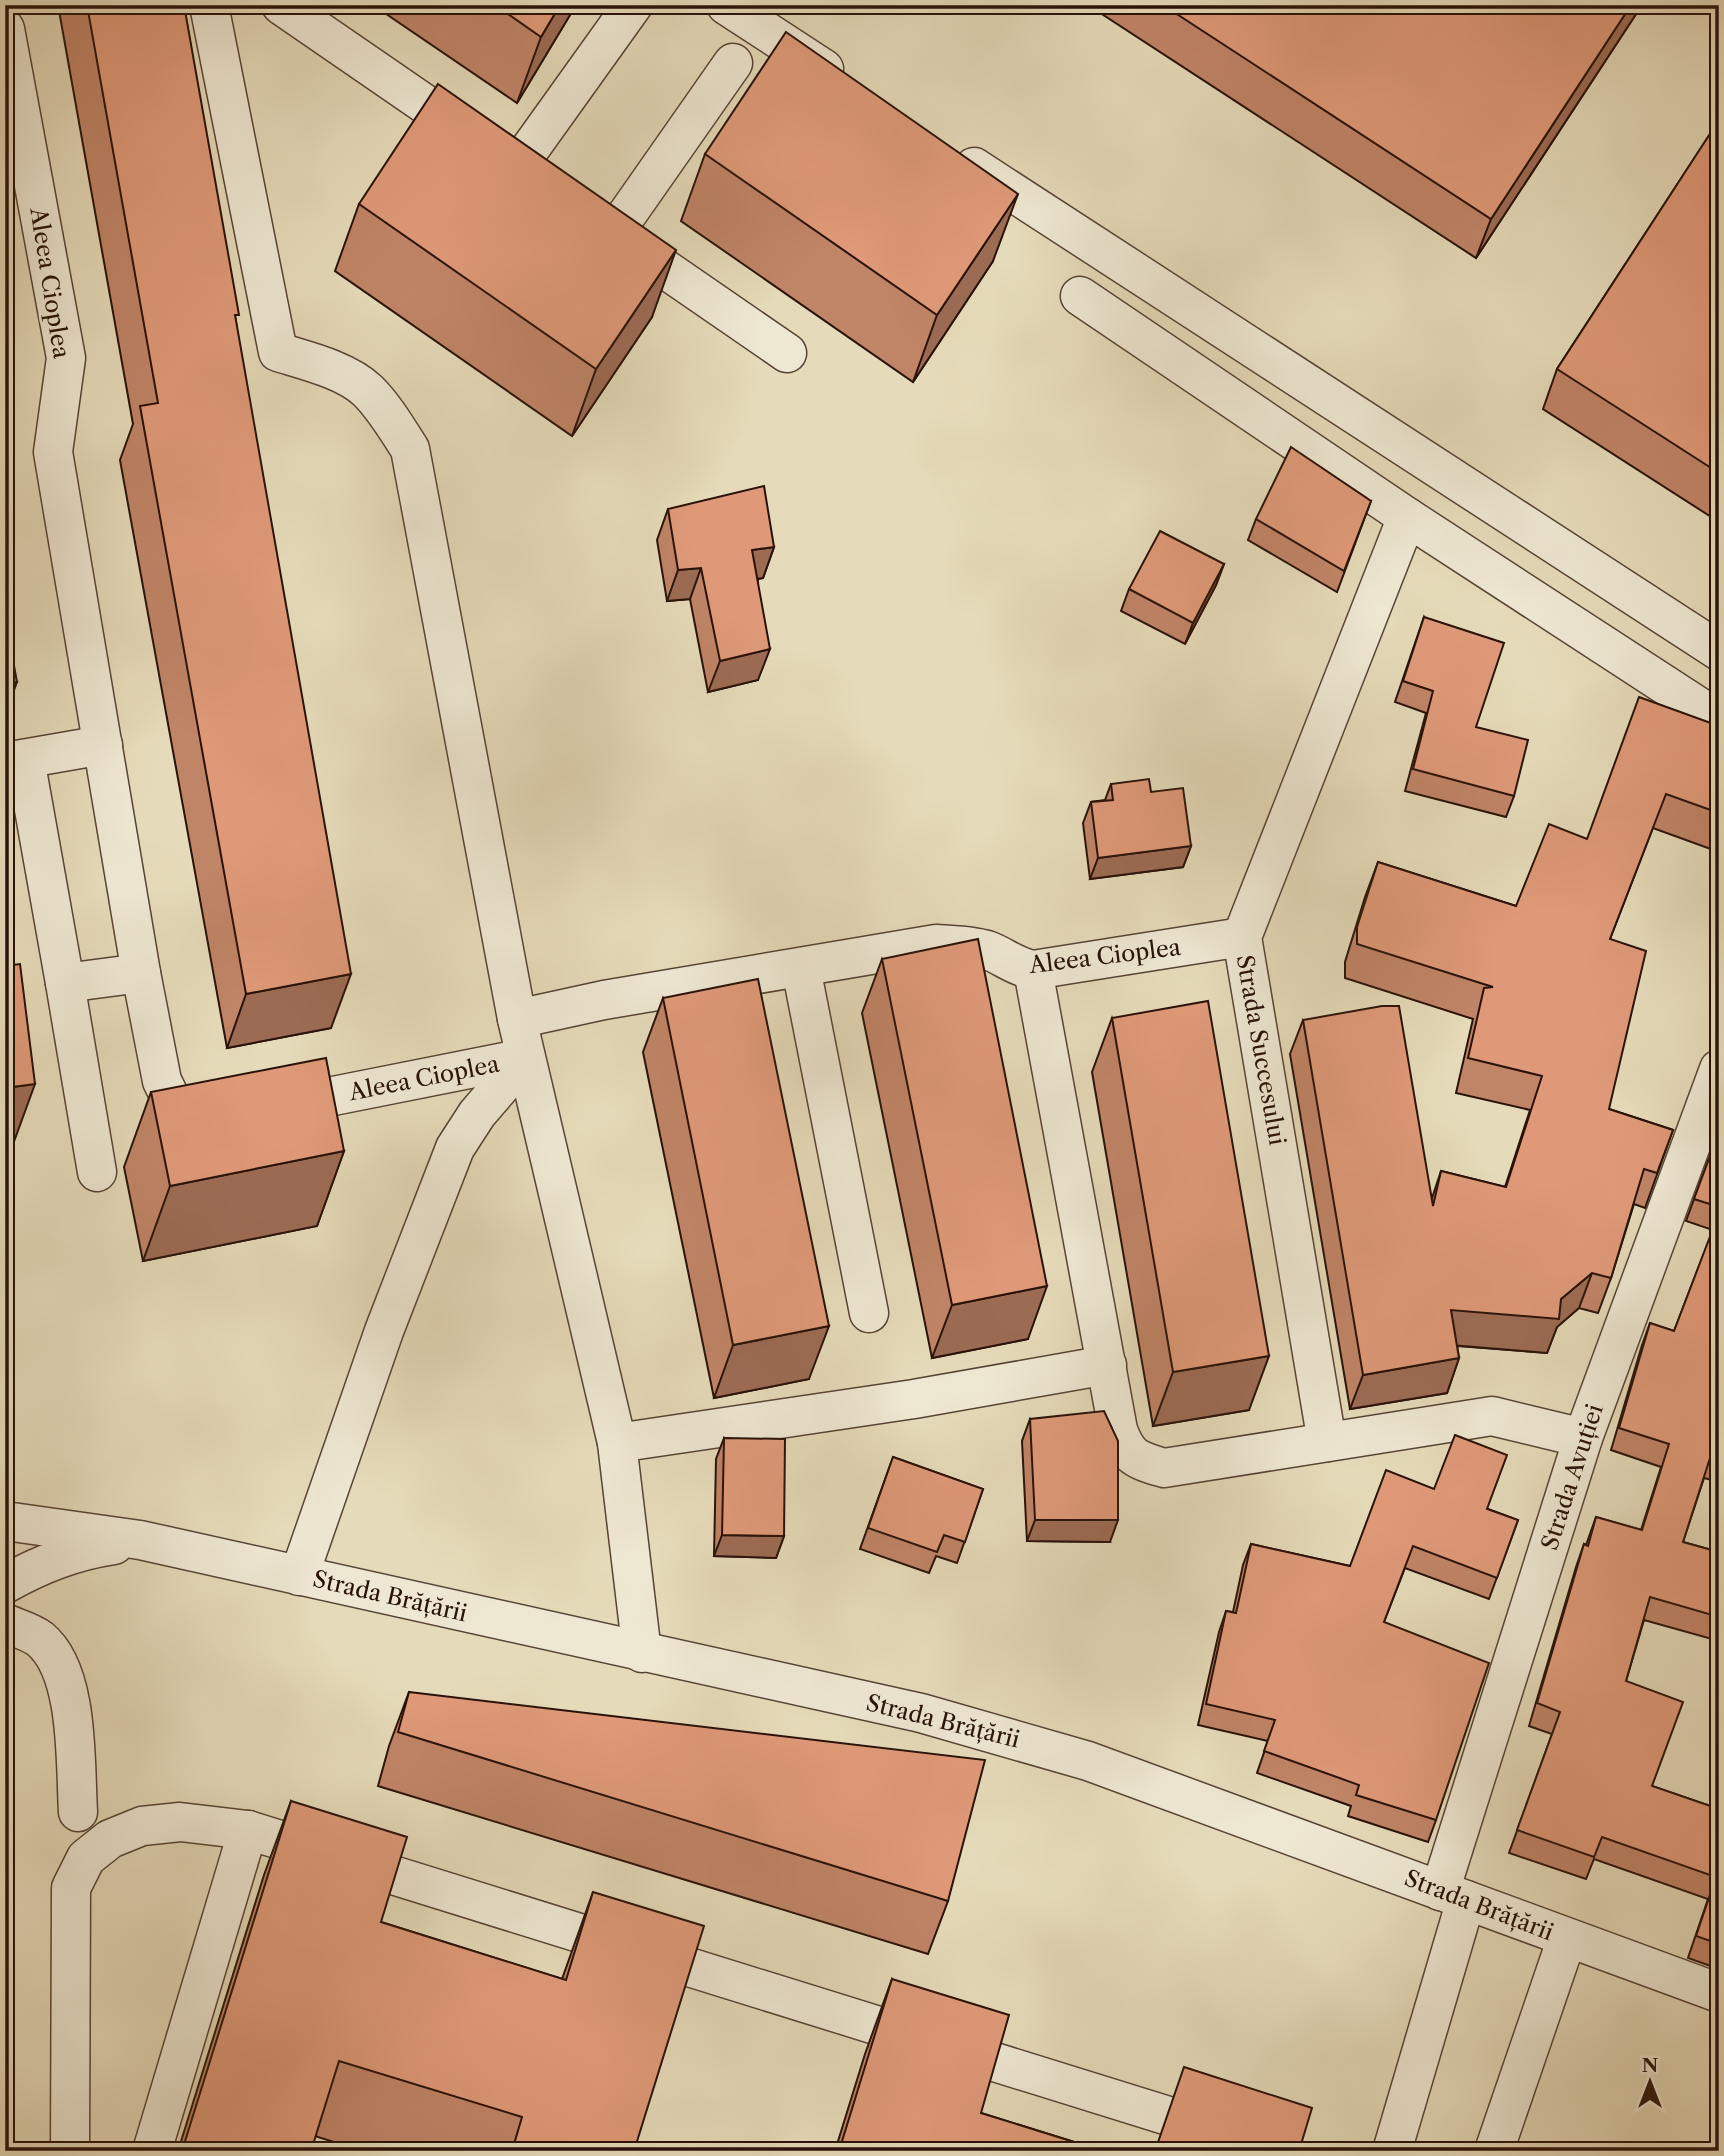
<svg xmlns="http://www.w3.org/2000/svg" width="1724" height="2156" viewBox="0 0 1724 2156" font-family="'Libre Caslon Text',serif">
	<rect width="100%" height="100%" fill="#e5dab9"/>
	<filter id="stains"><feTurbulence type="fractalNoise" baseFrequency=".00286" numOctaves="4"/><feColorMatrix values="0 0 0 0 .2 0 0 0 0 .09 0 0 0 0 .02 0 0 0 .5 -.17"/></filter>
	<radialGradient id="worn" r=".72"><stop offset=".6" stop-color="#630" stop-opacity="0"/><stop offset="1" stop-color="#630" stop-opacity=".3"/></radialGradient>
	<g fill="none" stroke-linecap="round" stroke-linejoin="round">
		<defs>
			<g id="minor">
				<path d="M209 5 278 352C307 361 346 370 368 391 385 408 397 429 410 449L517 1019 617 1443 642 1653"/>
				<path d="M281 5 467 133"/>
				<path d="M726 5 824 69"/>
				<path d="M5 29 66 358 53 452 141 973 162 1081 174 1105 187 1115 204 1119"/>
				<path d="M517 167 633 5"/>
				<path d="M974 167 1719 651"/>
				<path d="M614 233 733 63"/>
				<path d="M626 242 787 353"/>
				<path d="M1080 296 1407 517 1719 720"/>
				<path d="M25 759 65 983"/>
				<path d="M5 762 103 745"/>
				<path d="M801 968 869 1313"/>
				<path d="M1033 970 1118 1430C1128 1458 1137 1460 1164 1468L1492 1416 1583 1438"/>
				<path d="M517 1019 604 1000 936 944C954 945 970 945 987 950 1004 956 1013 966 1033 970L1242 937"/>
				<path d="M283 1106 525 1058"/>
				<path d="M97 1172 65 983 141 973"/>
				<path d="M1327 1442 1242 937 1407 517"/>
				<path d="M617 1443 914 1399 1107 1365"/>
				<path d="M5 1521 140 1540 921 1713 1088 1761 1719 1993"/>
				<path d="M299 1576 384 1331 455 1148 477 1114 525 1058"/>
				<path d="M5 1584C41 1564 74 1551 114 1545"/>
				<path d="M5 1623C16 1628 31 1632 40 1639 80 1672 75 1764 78 1812"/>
				<path d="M1440 1891 1583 1438 1719 1069"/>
				<path d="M70 2151 71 1888 86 1858 110 1839 142 1826 180 1822 248 1830 1281 2151"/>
				<path d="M152 2151 248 1830"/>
				<path d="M1392 2151 1466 1900"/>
				<path d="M1494 2151 1567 1938"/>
			</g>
		</defs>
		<use href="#minor" stroke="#584435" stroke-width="41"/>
		<use href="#minor" stroke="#eee7d2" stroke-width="38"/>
	</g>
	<g fill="#c08467" stroke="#291209" stroke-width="2">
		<path d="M58 5H184L236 322 331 1028 227 1048 120 460 133 424Z"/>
		<path d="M373 5H576L517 103Z"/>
		<path d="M1088 5H1642L1476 258Z"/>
		<path d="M1719 120V522L1543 409 1557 369Z"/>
		<path d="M705 154 993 261 913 382 681 221Z"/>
		<path d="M359 204 652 317 572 436 335 271Z"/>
		<path d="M1371 501 1337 592 1248 540 1256 519Z"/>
		<path d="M668 509 774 547 763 578 758 579V680L708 692 690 599 667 601 657 540Z"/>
		<path d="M1224 564 1216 585 1185 644 1121 611 1129 589Z"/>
		<path d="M1424 617 1476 727 1514 796 1506 817 1405 791 1426 713 1395 702Z"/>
		<path d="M1719 726V852L1653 828 1610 939 1609 1109 1673 1130 1645 1208 1634 1204 1611 1278 1598 1313 1579 1308 1557 1327 1547 1353 1457 1346 1459 1358 1447 1393 1350 1409 1290 1054 1303 1020 1432 1198 1441 1171 1505 1187 1530 1110 1456 1093 1473 1019 1345 978V962L1365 897 1378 862 1516 906 1587 839Z"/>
		<path d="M1111 784 1151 792 1191 846 1183 867 1090 879 1083 823 1091 802 1105 800Z"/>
		<path d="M882 959 1028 1339 932 1358 862 1013Z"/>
		<path d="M663 998 809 1379 714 1398 643 1052Z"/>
		<path d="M1112 1018 1249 1410 1153 1426 1092 1072Z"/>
		<path d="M151 1092 344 1151 317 1226 143 1261 124 1167Z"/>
		<path d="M1710 1156 1719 1159V1482L1704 1478 1683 1542 1719 1552V1641L1644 1620 1626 1681 1652 1786 1719 1809V1969L1688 1958 1708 1899 1594 1859 1586 1879 1509 1853 1552 1734 1529 1726 1576 1567 1584 1544 1586 1545 1596 1517 1641 1530 1661 1467 1611 1450 1642 1345 1650 1323 1674 1331 1713 1230 1686 1221Z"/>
		<path d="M1030 1419 1110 1542 1027 1541 1022 1441Z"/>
		<path d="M724 1438 784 1536 776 1558 714 1556 716 1459Z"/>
		<path d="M893 1457 983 1489 957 1563 936 1556 929 1573 860 1549Z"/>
		<path d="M1488 1509 1518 1520 1489 1599 1405 1568 1384 1622 1436 1820 1428 1842 1348 1816 1351 1806 1257 1773 1268 1741 1198 1725 1219 1632 1226 1611 1233 1612 1243 1565 1251 1544 1350 1566Z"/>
		<path d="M409 1692 948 1901 928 1954 378 1786 389 1746Z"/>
		<path d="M291 1801 381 1922 562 1979 593 1892 634 2151H362L315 2136 311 2151H178L264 1875Z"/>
		<path d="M892 1979 981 2113 1103 2151H835L865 2054Z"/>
	</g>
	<g fill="#9c6b54" stroke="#291209" stroke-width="2">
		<path d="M560 5H576L517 103 541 37Z"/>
		<path d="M1631 5H1642L1476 258 1491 219Z"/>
		<path d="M1018 194 993 261 913 382 937 315Z"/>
		<path d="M676 250 652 317 572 436 596 369Z"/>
		<path d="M774 547 763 578 741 581 752 550Z"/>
		<path d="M1224 564 1216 585 1185 644 1193 623Z"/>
		<path d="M701 568 690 599 667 601 678 570Z"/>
		<path d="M770 649 758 680 708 692 720 661Z"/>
		<path d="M17 682 5 715V684Z"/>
		<path d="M1191 846 1183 867 1090 879 1098 858Z"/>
		<path d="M351 974 331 1028 227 1048 246 994Z"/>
		<path d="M35 1084 8 1158 5 1159V1088Z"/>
		<path d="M344 1151 317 1226 143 1261 170 1186Z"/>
		<path d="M1592 1273 1579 1308 1557 1327 1547 1353 1438 1344 1451 1310 1561 1299Z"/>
		<path d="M1047 1286 1028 1339 932 1358 952 1305Z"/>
		<path d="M829 1326 809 1379 714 1398 733 1345Z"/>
		<path d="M1269 1356 1249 1410 1153 1426 1173 1372Z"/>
		<path d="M1459 1358 1447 1393 1350 1409 1363 1375Z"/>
		<path d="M1035 1520H1118L1110 1542 1027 1541Z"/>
		<path d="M722 1535 784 1536 776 1558 714 1556Z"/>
	</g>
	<g fill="#df9978" stroke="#291209" stroke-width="2">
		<path d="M87 5H184L239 315H235L351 974 246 994 140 406 158 403Z"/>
		<path d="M495 5H560L541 37Z"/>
		<path d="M1163 5H1631L1491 219Z"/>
		<path d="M786 32 1018 194 937 315 705 154Z"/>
		<path d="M438 84 676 250 596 369 359 204Z"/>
		<path d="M1719 120V473L1557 369Z"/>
		<path d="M1291 447 1371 501 1344 571 1256 519Z"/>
		<path d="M764 486 774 547 752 550 770 649 720 661 701 568 678 570 668 509Z"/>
		<path d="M1160 531 1224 564 1193 623 1129 589Z"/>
		<path d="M5 617 17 682 5 684Z"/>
		<path d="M1424 617 1504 643 1476 727 1528 740 1514 796 1413 769 1433 691 1403 681Z"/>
		<path d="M1639 697 1719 726V813L1666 794 1610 939 1646 951 1609 1109 1673 1130 1657 1173 1644 1169 1611 1278 1592 1273 1561 1299 1559 1319 1451 1310 1459 1358 1363 1375 1303 1020 1382 1006H1399L1433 1206 1441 1171 1506 1187 1542 1076 1468 1058 1484 988 1493 987 1357 944V927L1378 862 1516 906 1549 824 1587 839Z"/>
		<path d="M1149 779 1151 792 1183 788 1191 846 1098 858 1091 802 1113 800 1111 784Z"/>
		<path d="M978 939 1047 1286 952 1305 882 959Z"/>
		<path d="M20 964 35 1084 5 1088V966Z"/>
		<path d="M758 979 829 1326 733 1345 663 998Z"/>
		<path d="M1208 1001 1269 1356 1173 1372 1112 1018Z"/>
		<path d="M326 1058 344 1151 170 1186 151 1092Z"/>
		<path d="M1710 1156 1719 1159V1207L1694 1199Z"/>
		<path d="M1719 1213V1458L1711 1455 1683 1542 1719 1552V1617L1650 1597 1626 1681 1683 1702 1652 1786 1719 1809V1944L1696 1936 1716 1877 1602 1837 1594 1857 1517 1830 1560 1712 1537 1703 1584 1544 1588 1546 1596 1517 1642 1530 1669 1444 1619 1428 1650 1323 1674 1331Z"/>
		<path d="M1104 1411 1118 1441V1520H1035L1030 1419Z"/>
		<path d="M1455 1435 1507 1455 1487 1509 1518 1520 1497 1578 1413 1546 1384 1622 1489 1663 1436 1820 1356 1795 1359 1785 1264 1751 1275 1720 1206 1704 1226 1611 1236 1613 1251 1544 1350 1566 1386 1470 1434 1489Z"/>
		<path d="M724 1438 785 1439 784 1536 722 1535Z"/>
		<path d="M893 1457 983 1489 965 1542 944 1535 937 1552 868 1528Z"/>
		<path d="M409 1692 985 1760 948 1901 398 1732Z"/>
		<path d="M291 1801 407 1837 381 1922 566 1980 593 1892 704 1926 634 2151H512L522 2117 339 2061 311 2151H182Z"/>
		<path d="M892 1979 1009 2015 981 2113 1103 2151H839Z"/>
		<path d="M1184 2067 1312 2108 1299 2151H1155Z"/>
	</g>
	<g text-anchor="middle" stroke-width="5" stroke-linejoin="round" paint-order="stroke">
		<g font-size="23" fill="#291209" stroke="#eee7d2">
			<text transform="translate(50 283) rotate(81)" y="8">Aleea Cioplea</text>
			<text transform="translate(1105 956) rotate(-7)" y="8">Aleea Cioplea</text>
			<text transform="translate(1261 1050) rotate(80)" y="8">Strada Succesului</text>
			<text transform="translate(424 1078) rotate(-11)" y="8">Aleea Cioplea</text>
			<text transform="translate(1572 1477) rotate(-72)" y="8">Strada Avuției</text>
			<text transform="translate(390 1596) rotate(13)" y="8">Strada Brățării</text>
			<text transform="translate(943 1721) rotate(14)" y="8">Strada Brățării</text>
			<text transform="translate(1479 1905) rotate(21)" y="8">Strada Brățării</text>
		</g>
	</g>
	<rect width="1724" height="2156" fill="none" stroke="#e5dab9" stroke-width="28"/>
	<rect x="7" y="7" width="1710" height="2142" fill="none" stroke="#291209" stroke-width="3.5"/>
	<rect x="14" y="14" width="1696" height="2128" fill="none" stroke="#291209" stroke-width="2"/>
	<g transform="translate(1650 2082)" stroke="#eee7d2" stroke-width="5" paint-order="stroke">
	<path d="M0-5L12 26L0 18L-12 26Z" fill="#291209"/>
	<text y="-10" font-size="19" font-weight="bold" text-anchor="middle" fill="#291209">N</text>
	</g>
	<rect width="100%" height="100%" filter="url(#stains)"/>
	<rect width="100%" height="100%" fill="url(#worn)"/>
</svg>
